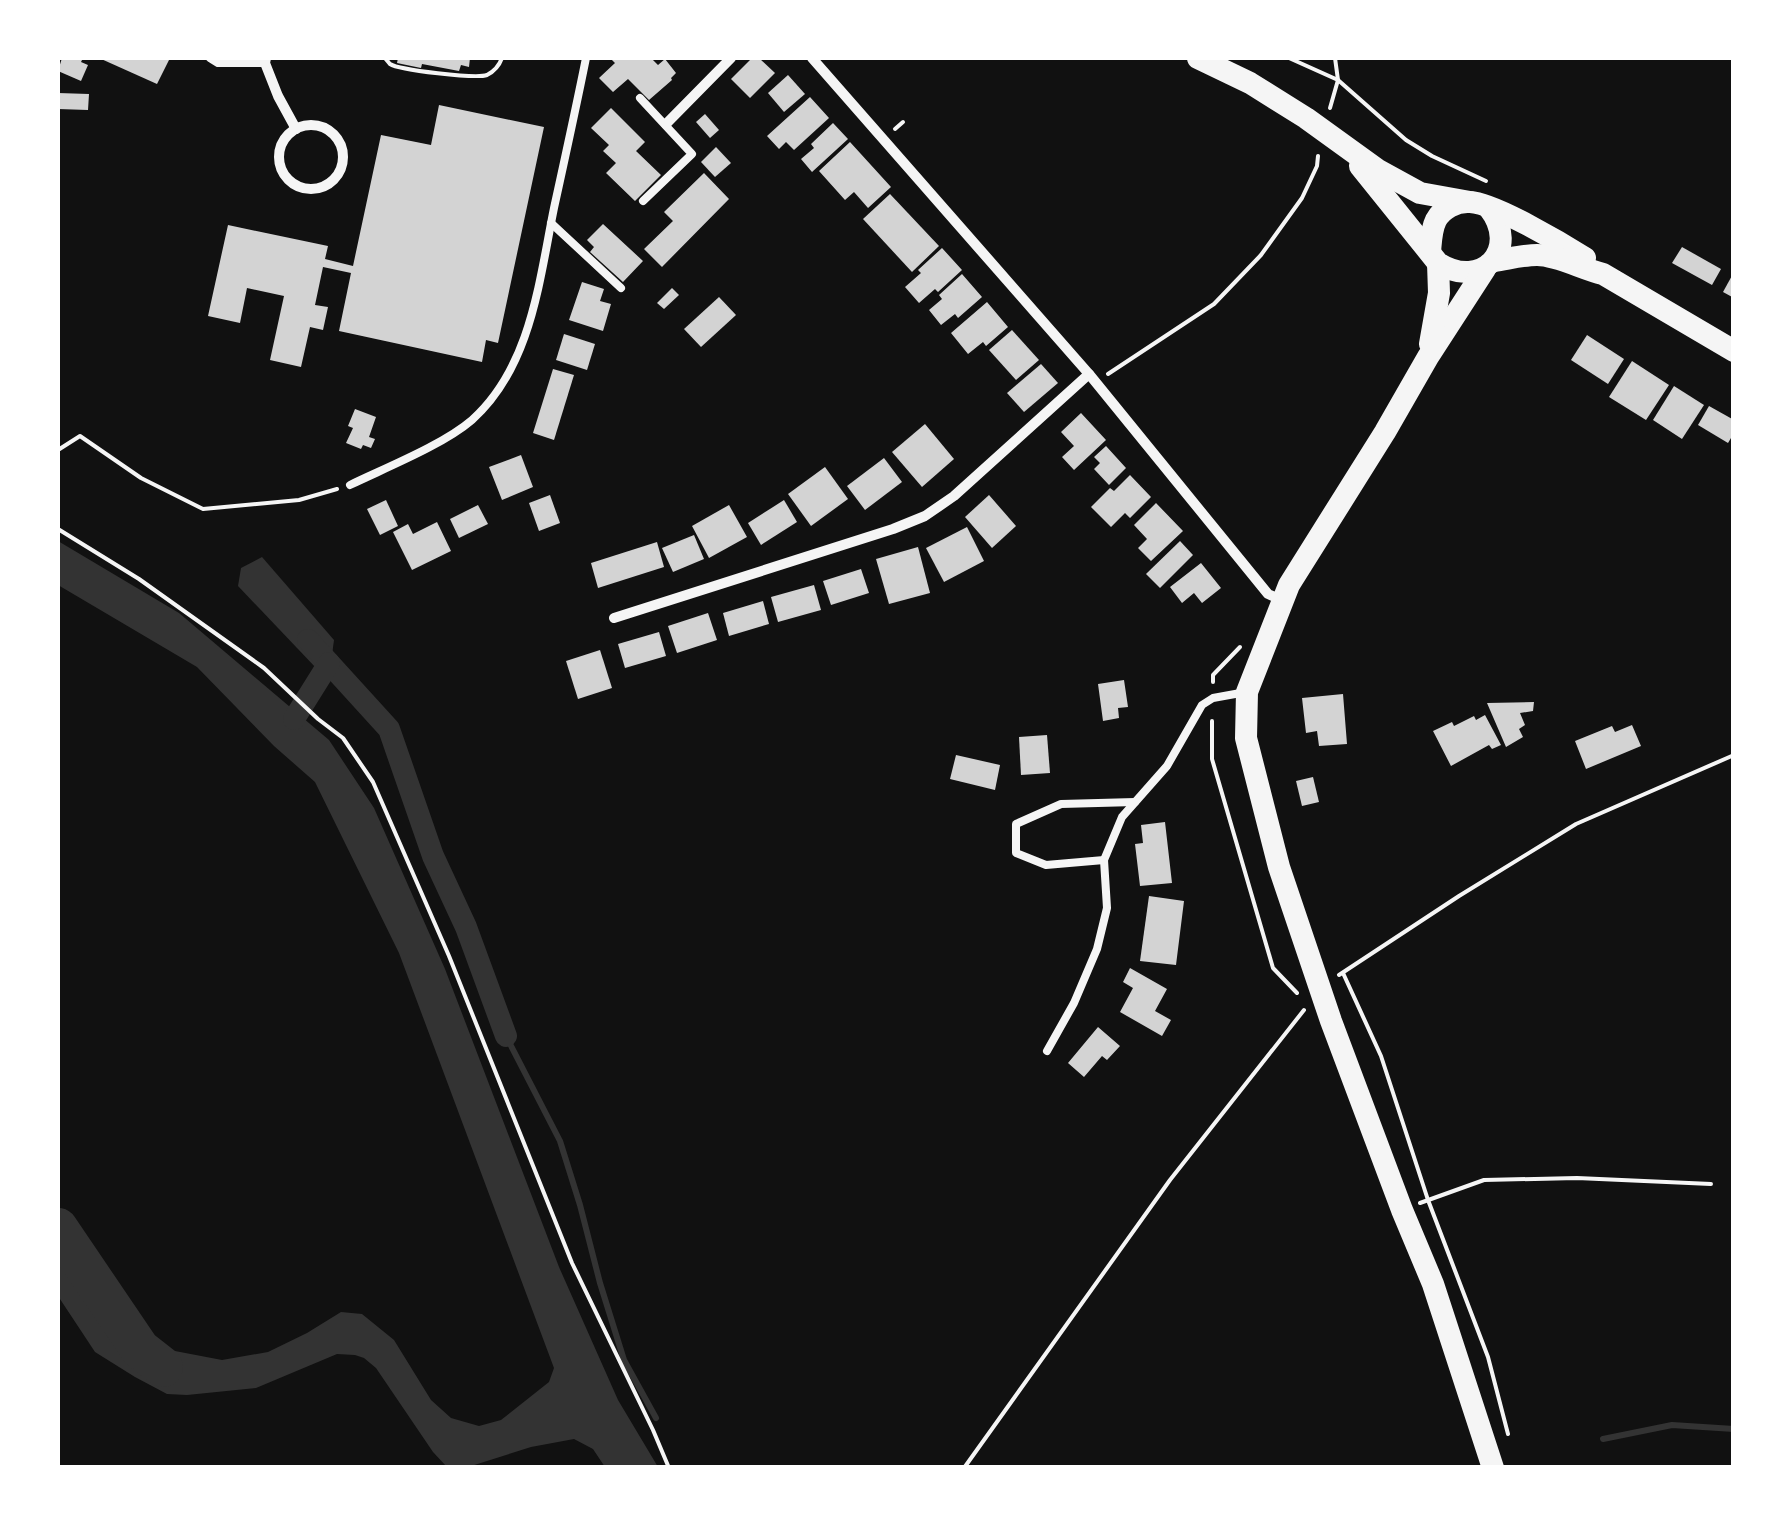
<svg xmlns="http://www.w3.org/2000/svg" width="1791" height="1525" viewBox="0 0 1791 1525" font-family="'IBM Plex Serif',serif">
	<rect width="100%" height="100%" fill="#111"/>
	<g fill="#333">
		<path d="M58 541 179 613 329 740 374 808 445 969 559 1267 618 1400 658 1467H605L593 1449 574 1439 531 1447 468 1467 446 1466 433 1452 376 1368 364 1358 355 1355 337 1354 256 1388 187 1395 167 1394 135 1377 95 1352 58 1296V1203L100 1304 110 1319 154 1347 222 1360 268 1352 307 1333 341 1312 362 1314 394 1340 431 1400 451 1418 479 1426 501 1420 549 1382 554 1368 399 953 315 782 274 746 197 667 58 585Z"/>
		<path d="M262 557 334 640 332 655 317 669 238 586 241 568Z"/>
	</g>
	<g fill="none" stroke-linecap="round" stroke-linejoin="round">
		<g stroke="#333" stroke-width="6">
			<path d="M506 1036 560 1141 580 1205 600 1283 624 1360 656 1418"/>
			<path d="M1603 1439 1672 1425 1734 1429"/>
		</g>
		<g stroke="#333" stroke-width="22">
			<path d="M308 640 389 729 433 856 466 927 506 1036"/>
			<path d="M294 719 329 663"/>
		</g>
		<path stroke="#333" stroke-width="40" d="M58 1228 140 1349 163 1367"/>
	</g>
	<g fill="#d3d3d3">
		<path d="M62 58H83L81 62 88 65 81 81 58 71Z"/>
		<path d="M99 58H170L157 84Z"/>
		<path d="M398 58H470L469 67 461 65 459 71 422 64 421 68 397 63Z"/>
		<path d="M610 58H651L658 65 665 59 676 73 671 78 672 80 649 100 628 79 613 92 599 78 615 63Z"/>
		<path d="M752 58H759L775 73 750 98 731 79Z"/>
		<path d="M788 75 805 94 784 112 768 93Z"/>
		<path d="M58 93 89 94 88 110 58 109Z"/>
		<path d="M810 97 829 118 794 150 786 142 779 149 767 136Z"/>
		<path d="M439 105 544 127 498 343 486 340 482 362 339 331 351 273 323 267 315 305 328 307 323 330 310 327 301 367 270 360 284 296 247 288 240 323 208 316 228 225 328 246 325 259 353 266 381 135 431 145Z"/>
		<path d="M611 108 645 142 636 151 661 175 635 201 606 173 616 163 603 151 609 145 591 128Z"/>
		<path d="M705 114 719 130 710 138 696 122Z"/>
		<path d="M833 123 848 139 812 172 801 159 814 148 811 144Z"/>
		<path d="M850 142 891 187 868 208 854 192 845 200 819 171Z"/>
		<path d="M716 147 731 163 715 177 701 162Z"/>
		<path d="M704 173 729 199 662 267 644 249 673 221 664 212Z"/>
		<path d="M890 194 939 246 912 272 863 219Z"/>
		<path d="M603 224 643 261 623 282 590 252 594 247 587 240Z"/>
		<path d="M1682 247 1721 269 1712 285 1672 263Z"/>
		<path d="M942 248 962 270 938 292 935 289 919 303 905 287 921 273 918 270Z"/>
		<path d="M1734 272V298L1723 292Z"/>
		<path d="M962 274 982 297 958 318 955 314 941 325 929 310 942 299 939 295Z"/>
		<path d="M582 282 604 289 600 301 611 304 603 331 569 320Z"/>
		<path d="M672 288 679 295 664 309 657 303Z"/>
		<path d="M719 297 736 315 701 347 684 329Z"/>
		<path d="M987 302 1008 327 986 346 983 342 968 354 951 333Z"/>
		<path d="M1012 330 1039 360 1016 380 989 350Z"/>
		<path d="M564 334 595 344 587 370 556 360Z"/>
		<path d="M1587 335 1624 359 1608 384 1571 360Z"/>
		<path d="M1632 361 1669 385 1646 420 1609 397Z"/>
		<path d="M1041 364 1058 383 1024 412 1007 393Z"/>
		<path d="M553 369 574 375 554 440 533 433Z"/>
		<path d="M1674 386 1704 405 1682 439 1653 420Z"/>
		<path d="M1709 406 1734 420V433L1728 443 1698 425Z"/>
		<path d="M355 409 376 417 369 437 375 439 371 448 363 445 361 449 346 443 353 428 348 426Z"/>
		<path d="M1081 413 1106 440 1074 470 1062 457 1074 446 1061 432Z"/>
		<path d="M925 424 954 459 922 487 892 452Z"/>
		<path d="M1106 446 1126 468 1109 485 1094 469 1100 463 1094 457Z"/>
		<path d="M521 455 533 487 502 500 489 467Z"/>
		<path d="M884 458 902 482 865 510 847 486Z"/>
		<path d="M825 467 848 499 811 526 788 494Z"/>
		<path d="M1130 475 1151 497 1130 518 1125 513 1111 527 1091 507 1110 488 1114 491Z"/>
		<path d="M550 495 560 523 539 531 529 503Z"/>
		<path d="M989 495 1016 526 992 548 965 517Z"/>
		<path d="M386 500 398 526 380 535 367 509Z"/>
		<path d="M784 500 797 522 761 545 748 523Z"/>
		<path d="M1156 503 1183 531 1151 561 1138 548 1147 539 1134 525Z"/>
		<path d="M478 505 488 524 459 538 450 519Z"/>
		<path d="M729 505 747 537 709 558 692 526Z"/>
		<path d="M437 522 451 551 412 570 393 532 408 524 413 534Z"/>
		<path d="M967 527 984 561 944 582 926 548Z"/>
		<path d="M694 535 704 559 673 572 662 548Z"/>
		<path d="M1180 541 1193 555 1160 588 1146 574Z"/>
		<path d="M657 542 664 567 598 588 591 563Z"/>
		<path d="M918 547 930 593 889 604 876 559Z"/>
		<path d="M1201 563 1221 588 1202 603 1194 593 1182 603 1170 587Z"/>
		<path d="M861 569 869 593 831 605 823 581Z"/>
		<path d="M814 585 821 610 778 622 771 597Z"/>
		<path d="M763 601 769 624 729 636 723 613Z"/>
		<path d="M708 613 717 640 677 653 668 626Z"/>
		<path d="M659 632 666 656 625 668 618 644Z"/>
		<path d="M600 650 612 688 578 699 566 661Z"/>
		<path d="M1124 680 1128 707 1118 708 1119 718 1103 721 1098 684Z"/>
		<path d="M1343 694 1347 744 1319 746 1317 731 1306 733 1302 698Z"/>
		<path d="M1534 702 1533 711 1520 713 1525 725 1519 729 1523 737 1506 747 1487 703Z"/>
		<path d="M1485 715 1501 745 1492 749 1489 745 1451 766 1433 731 1452 722 1454 726 1474 716 1476 720Z"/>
		<path d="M1632 725 1641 746 1586 769 1575 741 1612 726 1615 732Z"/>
		<path d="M1047 735 1050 773 1021 775 1019 737Z"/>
		<path d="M956 755 1000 765 995 790 950 779Z"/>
		<path d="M1313 777 1319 802 1302 806 1296 781Z"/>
		<path d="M1165 822 1172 883 1140 886 1135 844 1143 843 1141 825Z"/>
		<path d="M1149 896 1184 901 1176 965 1140 961Z"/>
		<path d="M1130 968 1167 989 1155 1011 1171 1020 1162 1036 1120 1012 1133 988 1123 982Z"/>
		<path d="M1098 1027 1120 1046 1107 1060 1102 1056 1084 1077 1068 1063Z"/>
	</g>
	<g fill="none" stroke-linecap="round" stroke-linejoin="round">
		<g stroke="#f5f5f5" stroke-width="4">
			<path d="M385 58C387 60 388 62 390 64 399 70 476 79 487 75 495 71 499 66 502 58"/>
			<path d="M1289 58 1338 80 1406 140 1432 156 1486 181"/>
			<path d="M1330 108 1338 80 1335 58"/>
			<path d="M895 129 903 122"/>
			<path d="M1108 374 1214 304 1261 255 1302 198 1317 166 1318 156"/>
			<path d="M58 450 80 436 141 478 203 509 299 500 337 489"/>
			<path d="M58 529 139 579 264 668 318 719 343 738 373 782 449 956 572 1263 653 1430 669 1468"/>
			<path d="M1213 682V675L1240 647"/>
			<path d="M1212 721V759L1273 968 1297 993"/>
			<path d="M1343 973 1381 1056 1428 1200 1488 1357 1508 1434"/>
			<path d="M1339 975 1459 896 1576 824 1734 755"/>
			<path d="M1420 1203 1484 1180 1577 1178 1711 1184"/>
			<path d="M964 1468 1170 1180 1304 1010"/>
		</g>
		<g stroke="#f5f5f5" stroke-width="8">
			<path d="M210 58 218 63H265"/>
			<path d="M640 98 692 154 643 201"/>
			<path d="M551 223 621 288"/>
			<path d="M350 485C385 468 443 445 472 420 531 367 539 282 554 208 565 158 576 108 586 58"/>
			<path d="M1104 860 1046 865 1016 853V824L1061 804 1135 802"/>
			<path d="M1047 1051 1074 1003 1097 949 1107 908 1104 860 1122 817 1167 766 1202 705 1213 698 1246 692"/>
		</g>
		<g stroke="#f5f5f5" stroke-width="10">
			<path d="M266 58 265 63 278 96 296 129"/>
			<path d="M812 58 1089 374 1268 594 1282 600"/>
			<path d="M666 124 731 58"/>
			<circle cx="311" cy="157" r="32"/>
			<path d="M614 618 893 529 925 516 954 496 1089 374"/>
		</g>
		<g stroke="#f5f5f5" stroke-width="22">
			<path d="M1198 58 1250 83 1306 118 1378 170 1420 193 1470 202"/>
			<path d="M1360 166 1438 263C1482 291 1521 249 1489 208"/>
			<path d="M1430 252C1431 242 1431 230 1436 220 1442 209 1456 201 1470 202 1494 203 1563 244 1585 258"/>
			<path d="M1494 261C1508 259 1523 255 1537 255 1557 255 1582 269 1603 274L1734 351"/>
			<path d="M1485 269 1428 357 1385 432 1289 585 1247 692 1246 738 1279 867 1331 1021 1402 1210 1433 1284 1493 1468"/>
			<path d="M1430 344 1439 293 1438 263"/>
		</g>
	</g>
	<rect width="1791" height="1525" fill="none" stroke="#ffffff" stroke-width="120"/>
</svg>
